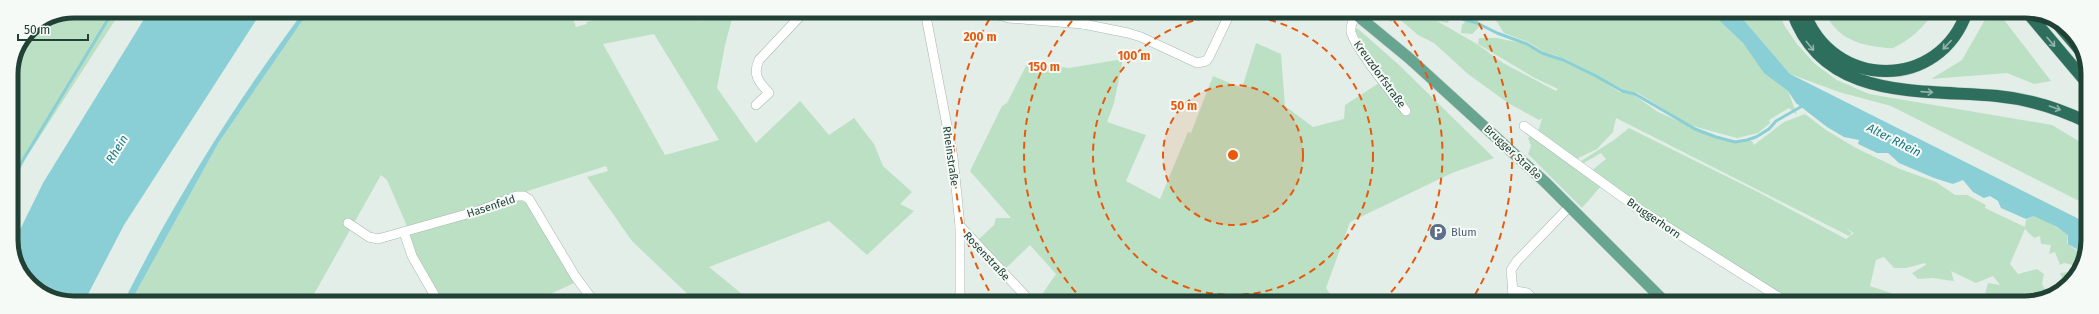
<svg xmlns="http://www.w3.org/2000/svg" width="2099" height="314" viewBox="0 0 2099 314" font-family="'Fira Sans',sans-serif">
	<rect width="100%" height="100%" fill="#e4eee9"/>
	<g fill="#bce0c3" fill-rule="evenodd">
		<path d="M74 11H121L26 158 12 186 11 73 29 29Z"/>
		<path d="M309 11H570L576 27 587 24 586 22 634 11H696L701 21 728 11H734L725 45 717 88 756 143 800 101 829 135 854 118 874 144 883 166 912 192 900 204 914 211 867 255 829 221 709 267 753 303H697L632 241 587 177 608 171 606 166 471 209 407 226 387 180 381 175 309 303H130L219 142ZM654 34 719 140 665 155 603 44Z"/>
		<path d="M1375 11H1425L1429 15V11H1452L1448 23 1437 21 1477 44 1503 63 1556 91 1558 89 1533 77 1478 44 1479 38H1497L1521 43 1597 77 1619 92 1634 95 1658 112 1706 133 1732 141H1752L1754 145 1784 122 1805 114 1826 130 1856 148 1900 169 1936 182 1955 195H1967L1986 205 1985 208 2025 227 2026 220 2035 215 2068 234 2067 243 2080 253 2086 243 2087 248 2067 287 2058 291 2063 281 2060 273 2068 272 2077 266 2064 263 2060 265 2055 252 2049 254 2051 245 2041 244 2040 236 2034 238 2025 229 2010 264 2018 274 2037 269 2044 274 2042 284 2048 295 2026 303H2002L1985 294 1988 283 2000 285 1993 276 1976 283 1951 271 1954 281 1932 278 1918 279 1912 273 1926 265 1925 263 1906 268H1894L1884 257 1876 260 1870 286 1891 293 1899 303H1789L1791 299 1638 204 1591 171 1606 159 1601 153 1582 164 1581 161 1614 140 1629 128 1756 191 1846 239 1854 233 1845 228 1852 233 1849 236 1616 118 1613 132 1597 149 1570 162 1602 185 1582 208 1528 154 1531 146 1528 138 1539 129 1542 118 1539 120 1508 103 1468 74 1434 43 1418 35 1397 17 1391 22Z"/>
		<path d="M1470 11H1473L1481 25 1472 34 1461 33 1462 25 1472 15Z"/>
		<path d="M1490 11H1709L1743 43 1765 73 1788 91 1797 115 1789 108 1769 120 1770 123 1758 133 1737 138 1689 125 1638 93 1623 90 1557 56 1544 52 1528 42 1504 33Z"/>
		<path d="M1736 11H1779L1784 25 1797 44 1815 64 1837 80 1869 94 2052 125 2087 146V205L1891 106 1839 92 1790 74Z"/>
		<path d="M1824 11H1935C1924 26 1911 40 1893 48 1889 49 1883 47 1878 47 1854 44 1835 35 1824 11Z"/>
		<path d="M1990 11 1998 12 2051 81 2034 84 2007 73 1931 79 1962 60Z"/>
		<path d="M1357 28 1398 64 1494 158 1452 173 1350 222 1326 288 1336 303H1036L1056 274 1030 245 1004 270 977 241 994 225 996 218H1011L970 171 1002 106 1007 103 1028 62 1069 68 1123 59 1114 103 1107 122 1146 135 1126 181 1160 199 1188 132 1191 133 1213 76 1242 88 1256 43 1281 54 1285 106 1313 127 1344 119 1345 105 1379 83 1407 115 1411 113 1371 60 1355 30Z"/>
		<path d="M518 199 529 205 574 283 531 303H443L422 271 409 235 417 231Z"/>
	</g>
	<g fill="#8acfd5">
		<path d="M149 11H262L124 225 84 302H66L32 287 13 256V244L43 183Z"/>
		<path d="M304 11H309L219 142 130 303H123C174 201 236 102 304 11Z"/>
		<path d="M1709 11H1736L1790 74 2087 223V245L2080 251 2068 244V235L2057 227 2034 216 2026 219 2001 208 1998 201 1990 196 1984 198 1973 192 1963 180 1953 184 1934 178 1899 163 1888 153H1877L1858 144 1859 140 1844 137 1827 127 1796 103 1788 91 1764 73 1743 43Z"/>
	</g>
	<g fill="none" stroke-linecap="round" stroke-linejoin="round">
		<g stroke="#8acfd5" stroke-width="3">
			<path d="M1453 11 1462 19 1477 23 1497 33 1527 44 1542 53 1563 60 1596 76 1622 91 1635 94 1695 129 1716 137 1735 142 1747 140 1756 137 1769 129 1776 121 1804 105"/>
			<path d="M12 178 113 11"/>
		</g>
		<defs>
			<g id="minor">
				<path d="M925 11 953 157 960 226V303"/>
				<path d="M983 11 1009 18 1083 24 1128 33 1141 37 1197 63 1206 61 1209 57 1231 11"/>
				<path d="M1357 15C1353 21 1350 25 1351 32 1355 48 1394 96 1406 111"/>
				<path d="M1083 24 1090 11"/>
				<path d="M756 105 769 93C759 82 752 75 759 60L805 11"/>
				<path d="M1524 126 1636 207 1788 303"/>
				<path d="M348 223 369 237 378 239 481 210 517 196H524L529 199 575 276 595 303"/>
				<path d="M960 226 1032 303"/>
				<path d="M404 232 412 256 439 303"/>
				<path d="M1512 290 1527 293 1537 303"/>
				<path d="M302 298 307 303"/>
				<path d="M1514 303 1511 270 1517 261 1570 206"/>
			</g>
			<path id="major" d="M1352 11 1409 58 1545 182 1666 303"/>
			<g id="highway">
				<path d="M1792 11C1823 102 1921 89 1997 96 2029 99 2058 108 2087 122"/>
				<path d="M1804 11C1831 90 1940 92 1967 11"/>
				<path d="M2027 12 2087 83"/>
				<path d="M2056 22 2081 51"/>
			</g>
		</defs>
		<use href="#minor" stroke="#a6b7b0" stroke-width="10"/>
		<use href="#major" stroke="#c1cac7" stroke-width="12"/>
		<use href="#highway" stroke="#c1cac7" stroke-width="13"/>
		<use href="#minor" stroke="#fff" stroke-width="9"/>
		<use href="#major" stroke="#67a590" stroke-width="11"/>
		<use href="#highway" stroke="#2d6e5c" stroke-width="12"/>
	</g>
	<defs><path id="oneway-shaft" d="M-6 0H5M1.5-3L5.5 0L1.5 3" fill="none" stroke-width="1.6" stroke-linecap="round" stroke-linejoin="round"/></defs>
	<g stroke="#91b4aa">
		<use href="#oneway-shaft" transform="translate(2051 42) rotate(50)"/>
		<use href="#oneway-shaft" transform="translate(1947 45) rotate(133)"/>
		<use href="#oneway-shaft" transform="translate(1810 46) rotate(51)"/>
		<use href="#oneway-shaft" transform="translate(1927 92) rotate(4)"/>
		<use href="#oneway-shaft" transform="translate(2055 108) rotate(19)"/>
	</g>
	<circle cx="1233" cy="155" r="70" fill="#e8590c" fill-opacity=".12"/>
	<g fill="none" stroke="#e8590c" stroke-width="2" stroke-dasharray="7 5">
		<circle cx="1233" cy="155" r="70"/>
		<circle cx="1233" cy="155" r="140"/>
		<path d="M1084 301A209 209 0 0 1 1080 12M1386 12A209 209 0 0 1 1381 303"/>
		<path d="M995 301A279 279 0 0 1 994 11M1473 13A279 279 0 0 1 1470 303"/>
	</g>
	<defs>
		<symbol id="parking-disc" viewBox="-11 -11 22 22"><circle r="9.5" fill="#5c6f8a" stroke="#f5faf7"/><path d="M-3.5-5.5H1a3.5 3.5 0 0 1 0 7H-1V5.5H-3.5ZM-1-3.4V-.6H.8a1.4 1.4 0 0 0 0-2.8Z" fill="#fff"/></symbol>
	</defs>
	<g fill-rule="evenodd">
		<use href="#parking-disc" x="1428" y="222" width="20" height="20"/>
	</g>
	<g text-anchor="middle" stroke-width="4" stroke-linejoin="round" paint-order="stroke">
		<g font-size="11" fill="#224136" stroke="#f5faf7">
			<text transform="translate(1380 74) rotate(54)" y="4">Kreuzdorfstraße</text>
			<text transform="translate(1513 152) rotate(43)" y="4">Brugger Straße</text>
			<text transform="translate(951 156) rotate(82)" y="4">Rheinstraße</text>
			<text transform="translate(491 206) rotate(-18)" y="4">Hasenfeld</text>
			<text transform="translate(1654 218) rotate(34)" y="4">Bruggerhorn</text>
			<text transform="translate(987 256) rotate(47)" y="4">Rosenstraße</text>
		</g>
		<g font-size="11" fill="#4e5e75" stroke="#f5faf7" text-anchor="start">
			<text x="1451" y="236">Blum</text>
		</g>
		<g font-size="12" font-style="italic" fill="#197780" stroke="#f5faf7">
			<text transform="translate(1894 140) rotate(27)" y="4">Alter Rhein</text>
			<text transform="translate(117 149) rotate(-58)" y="4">Rhein</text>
		</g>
	</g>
	<path d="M0 0H2099V314H0ZM74 18H2025A56 56 0 0 1 2081 74V240A56 56 0 0 1 2025 296H74A56 56 0 0 1 18 240V74A56 56 0 0 1 74 18Z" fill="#f5faf7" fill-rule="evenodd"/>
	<path fill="none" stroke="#224136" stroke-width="5" d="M74 18H2025A56 56 0 0 1 2081 74V240A56 56 0 0 1 2025 296H74A56 56 0 0 1 18 240V74A56 56 0 0 1 74 18Z"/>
	<circle cx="1233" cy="155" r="6" fill="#e8590c" stroke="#f5faf7" stroke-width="2"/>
	<g font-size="12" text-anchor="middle" font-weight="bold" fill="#e8590c" stroke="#f5faf7" stroke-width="4" stroke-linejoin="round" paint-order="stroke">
		<text x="980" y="41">200 m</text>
		<text x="1134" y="60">100 m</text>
		<text x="1044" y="71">150 m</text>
		<text x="1184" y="110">50 m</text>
	</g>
	<path d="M18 34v6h70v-6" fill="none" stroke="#224136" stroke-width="2"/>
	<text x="24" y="34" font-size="12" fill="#224136" stroke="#f5faf7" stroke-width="3" paint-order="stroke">50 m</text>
</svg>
